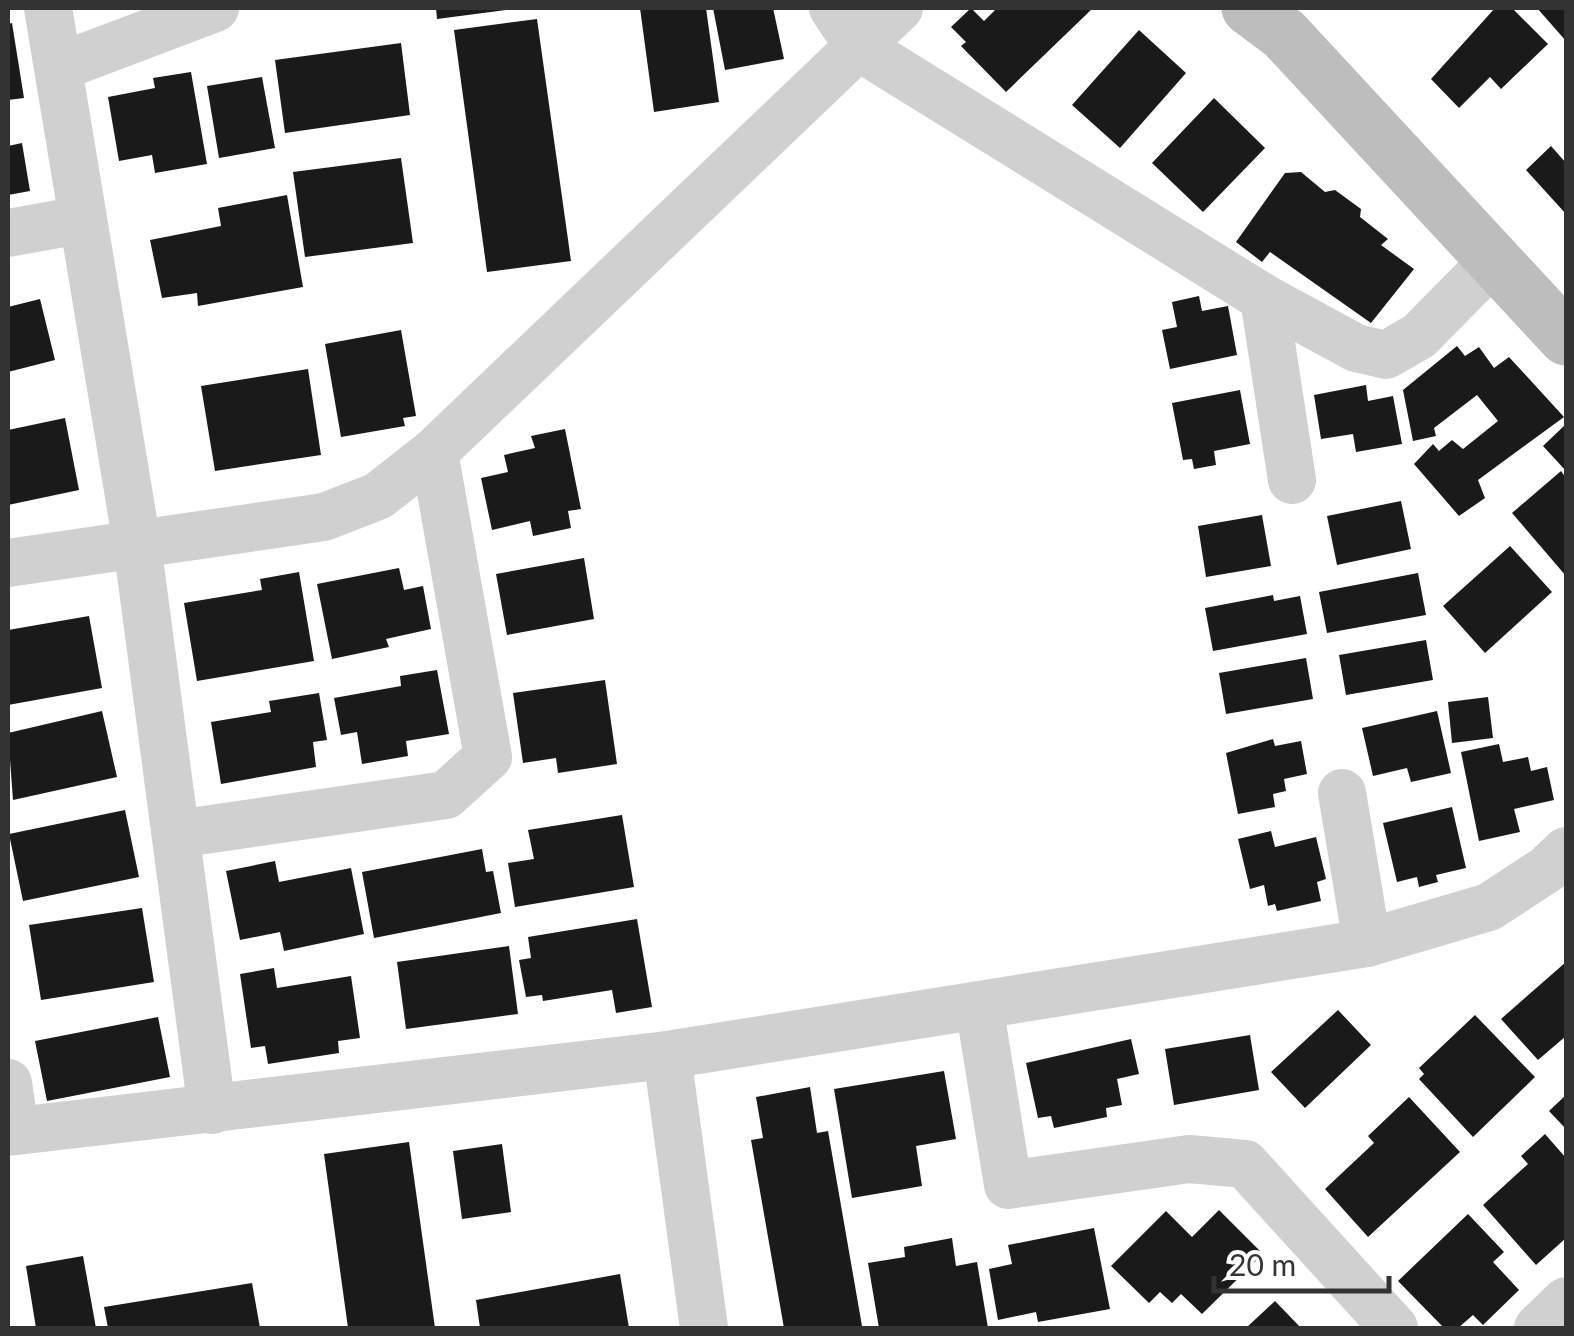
<svg xmlns="http://www.w3.org/2000/svg" width="1574" height="1336" viewBox="0 0 1574 1336" font-family="Lato,sans-serif">
	<rect width="100%" height="100%" fill="#fff"/>
	<g fill="#1a1a1a">
		<path d="M436 8H505L506 10 437 19Z"/>
		<path d="M640 8H706L719 102 654 112Z"/>
		<path d="M713 8H773L784 59 725 70Z"/>
		<path d="M971 8 984 21 997 8H1093L1006 92 961 46 966 42 951 27Z"/>
		<path d="M1495 8H1512L1548 44 1501 89 1490 77 1459 108 1431 79Z"/>
		<path d="M1537 8H1566V41Z"/>
		<path d="M537 19 571 261 487 272 454 30Z"/>
		<path d="M12 23 24 98 8 100V24Z"/>
		<path d="M1139 30 1186 73 1120 148 1072 105Z"/>
		<path d="M401 43 410 115 285 133 275 60Z"/>
		<path d="M191 72 207 164 155 173 152 155 119 161 108 97 155 88 153 78Z"/>
		<path d="M262 77 275 148 219 158 207 86Z"/>
		<path d="M1214 98 1265 148 1203 212 1152 163Z"/>
		<path d="M22 143 30 191 8 195V146Z"/>
		<path d="M1551 146 1566 163V214L1526 170Z"/>
		<path d="M401 158 413 243 305 257 293 172Z"/>
		<path d="M1301 172 1325 192 1335 190 1361 209 1360 217 1388 239 1381 245 1414 269 1371 323 1270 252 1262 262 1236 242 1285 173Z"/>
		<path d="M287 195 303 287 198 306 197 293 162 298 150 240 221 226 218 208Z"/>
		<path d="M1199 296 1202 311 1228 306 1237 355 1170 369 1162 330 1177 327 1172 302Z"/>
		<path d="M40 299 55 360 8 372V307Z"/>
		<path d="M401 330 416 416 403 418 405 426 341 437 325 344Z"/>
		<path d="M1457 346 1465 356 1479 347 1494 368 1509 357 1564 417 1478 480 1485 498 1459 516 1414 464 1433 444 1439 451 1452 440 1463 449 1498 421 1477 395 1434 428 1436 436 1413 441 1403 390Z"/>
		<path d="M308 369 321 455 215 471 201 386Z"/>
		<path d="M1366 385 1368 401 1393 396 1402 444 1356 452 1353 434 1321 439 1314 395Z"/>
		<path d="M1240 390 1250 444 1214 451 1216 465 1194 469 1192 459 1183 460 1172 403Z"/>
		<path d="M65 418 79 490 8 505V430Z"/>
		<path d="M1566 424V471L1543 446Z"/>
		<path d="M565 429 581 509 568 511 571 528 533 536 530 521 492 530 481 478 508 472 504 455 535 448 531 436Z"/>
		<path d="M1561 471 1566 478V576L1512 513Z"/>
		<path d="M1401 501 1411 549 1337 565 1327 516Z"/>
		<path d="M1262 515 1271 566 1206 577 1198 526Z"/>
		<path d="M1510 546 1552 592 1485 653 1443 606Z"/>
		<path d="M584 558 594 619 507 635 496 574Z"/>
		<path d="M399 568 404 590 423 586 431 629 386 639 389 647 332 659 317 584Z"/>
		<path d="M299 572 314 661 197 681 184 603 262 590 260 579Z"/>
		<path d="M1418 573 1426 615 1327 633 1319 592Z"/>
		<path d="M1273 595 1274 601 1300 596 1307 634 1213 651 1205 608Z"/>
		<path d="M89 616 102 688 8 705V630Z"/>
		<path d="M1426 640 1433 680 1346 695 1339 655Z"/>
		<path d="M1306 658 1313 699 1226 714 1219 673Z"/>
		<path d="M437 670 449 734 406 741 408 756 362 764 357 732 341 735 334 698 401 686 400 676Z"/>
		<path d="M605 680 617 764 558 773 556 758 523 763 513 693Z"/>
		<path d="M319 693 327 740 313 742 316 767 221 784 211 722 271 712 269 701Z"/>
		<path d="M1488 697 1493 738 1452 743 1448 702Z"/>
		<path d="M102 711 117 777 13 800 8 733Z"/>
		<path d="M1437 711 1451 773 1411 782 1407 768 1373 776 1362 728Z"/>
		<path d="M1273 739 1275 746 1301 741 1307 774 1284 779 1286 791 1273 794 1275 807 1238 814 1226 753Z"/>
		<path d="M1499 744 1503 762 1528 757 1531 771 1547 767 1554 800 1514 809 1520 832 1479 841 1461 752Z"/>
		<path d="M1452 807 1466 868 1436 875 1438 882 1419 887 1417 877 1397 882 1383 823Z"/>
		<path d="M125 810 139 877 23 901 9 834Z"/>
		<path d="M622 815 634 887 515 907 508 863 534 859 528 830Z"/>
		<path d="M1271 831 1275 847 1316 837 1326 879 1317 882 1321 901 1277 911 1275 904 1268 906 1264 885 1250 889 1238 839Z"/>
		<path d="M482 849 486 872 493 871 501 913 374 938 362 872Z"/>
		<path d="M275 861 279 882 351 868 364 934 284 951 280 932 240 940 226 871Z"/>
		<path d="M142 908 154 982 41 1000 29 925Z"/>
		<path d="M637 919 652 1007 616 1013 612 990 543 1001 542 995 526 997 519 960 531 958 528 937Z"/>
		<path d="M509 946 518 1014 406 1029 397 962Z"/>
		<path d="M1566 962V1036L1538 1060 1501 1019Z"/>
		<path d="M274 968 277 988 351 976 360 1038 338 1041 339 1053 268 1064 265 1046 251 1048 240 974Z"/>
		<path d="M1338 1010 1371 1045 1305 1108 1271 1072Z"/>
		<path d="M1475 1015 1535 1077 1473 1137 1419 1079 1424 1074 1419 1068Z"/>
		<path d="M158 1017 170 1077 47 1101 35 1041Z"/>
		<path d="M1250 1035 1259 1090 1174 1105 1165 1049Z"/>
		<path d="M1131 1039 1139 1074 1117 1079 1122 1105 1106 1108 1107 1117 1054 1128 1051 1116 1038 1118 1026 1063Z"/>
		<path d="M944 1071 956 1139 916 1146 922 1186 852 1198 834 1089Z"/>
		<path d="M810 1087 817 1133 828 1131 862 1326 784 1328 751 1140 763 1138 756 1097Z"/>
		<path d="M1566 1095V1129L1549 1111Z"/>
		<path d="M1409 1097 1460 1152 1368 1237 1325 1189 1374 1143 1368 1136Z"/>
		<path d="M1545 1134 1566 1158V1238L1536 1265 1483 1205 1528 1164 1521 1156Z"/>
		<path d="M409 1142 435 1328H348L324 1154Z"/>
		<path d="M502 1144 511 1212 462 1219 453 1151Z"/>
		<path d="M1219 1210 1263 1254 1202 1314 1181 1294 1172 1303 1160 1292 1149 1303 1111 1266 1166 1211 1192 1237Z"/>
		<path d="M1468 1214 1504 1252 1493 1262 1519 1290 1483 1325 1473 1315 1458 1328H1444L1398 1281Z"/>
		<path d="M1094 1228 1110 1309 1038 1322 1036 1312 998 1320 989 1269 1012 1264 1008 1245Z"/>
		<path d="M952 1238 956 1266 977 1262 988 1328H879L868 1263 905 1257 904 1247Z"/>
		<path d="M83 1256 96 1328H36L26 1266Z"/>
		<path d="M620 1274 629 1328H480L476 1300Z"/>
		<path d="M252 1283 260 1328H108L104 1307Z"/>
		<path d="M1275 1301 1301 1328H1246Z"/>
	</g>
	<g fill="none" stroke-linecap="round" stroke-linejoin="round">
		<g stroke="#d0d0d0" stroke-width="48">
			<path d="M48 8 137 544 212 1110"/>
			<path d="M833 8 859 47 1264 298 1356 348 1386 355 1419 336 1495 259"/>
			<path d="M59 67 215 8"/>
			<path d="M8 233 80 220"/>
			<path d="M1264 298 1292 480"/>
			<path d="M8 563 324 517 378 496 434 452 899 8"/>
			<path d="M1342 793 1367 943"/>
			<path d="M177 834 446 795 488 757 434 452"/>
			<path d="M979 1005 1008 1185 1189 1159 1245 1164 1394 1328"/>
			<path d="M667 1055 704 1328"/>
			<path d="M8 1083 15 1131"/>
			<path d="M8 1132 667 1055 1367 943 1489 907 1547 869 1566 851"/>
			<path d="M1538 1328 1566 1301"/>
		</g>
		<path stroke="#bdbdbd" stroke-width="55" d="M1249 8 1284 34 1566 338"/>
	</g>
	<rect width="1574" height="1336" fill="none" stroke="#333333" stroke-width="20"/>
	<path d="M1214 1276v15h175v-15" fill="none" stroke="#333333" stroke-width="5"/>
	<text x="1229" y="1276" font-size="30" fill="#333333" stroke="#ffffff" stroke-width="8" paint-order="stroke">20 m</text>
</svg>
